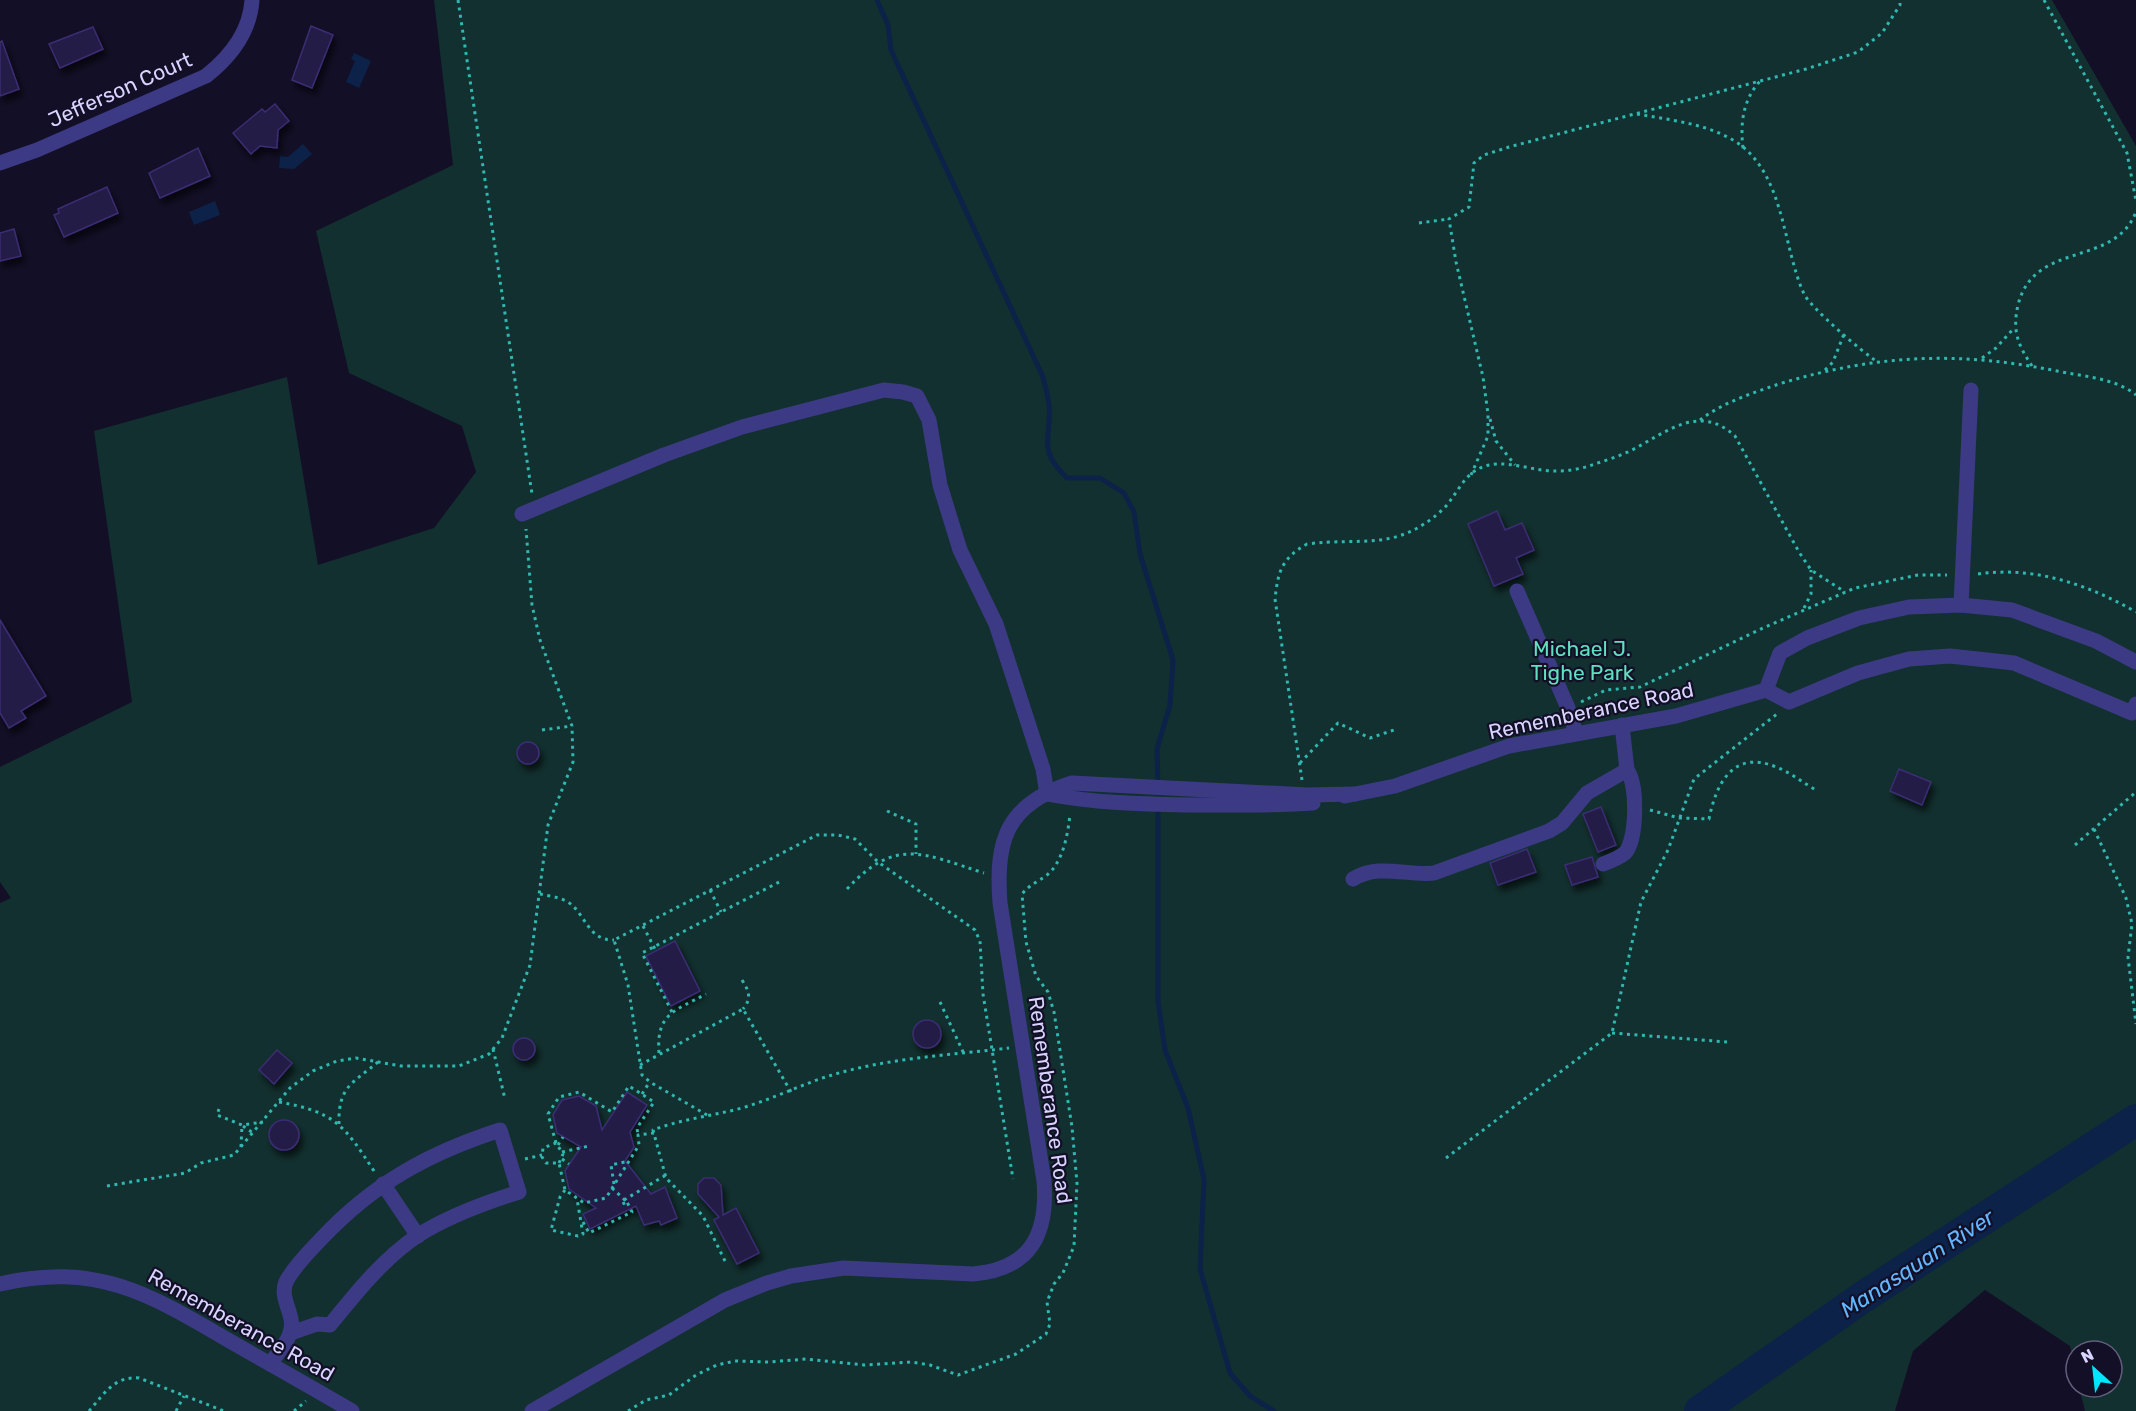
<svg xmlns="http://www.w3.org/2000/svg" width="2136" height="1411" viewBox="0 0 2136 1411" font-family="Rubik,sans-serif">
	<defs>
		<filter id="shadow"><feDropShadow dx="3.5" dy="6" stdDeviation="3" flood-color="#0009"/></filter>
	</defs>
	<rect width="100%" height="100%" fill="#130f26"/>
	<path fill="#12302f" d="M434 0H2052L2136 146V1411H2085L2079 1387H2112V1351H2076V1373L2070 1346 1985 1290 1913 1351 1895 1411H0V903L11 898 0 882V767L132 702 94 431 287 377 318 565 434 528 476 472 462 426 349 373 316 231 453 165Z"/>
	<g fill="#0c2248">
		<path d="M354 53 371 61 359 88 346 82 355 61 351 59Z"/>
		<path d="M303 144 312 154 294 169 279 168 280 156 288 157Z"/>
		<path d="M215 201 220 215 194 225 189 212Z"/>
	</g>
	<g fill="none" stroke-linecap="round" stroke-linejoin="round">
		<g stroke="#0c2248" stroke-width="5">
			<path d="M877 0 888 25 891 50 1043 377C1045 386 1048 396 1049 405 1052 440 1036 448 1067 478H1100L1124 493 1134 512 1140 554 1173 660 1170 705 1157 749 1158 787"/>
			<path d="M1158 805V1001L1165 1050 1188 1108 1204 1179 1200 1269 1230 1373 1250 1396 1274 1411"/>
		</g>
		<path stroke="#0c2248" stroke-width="32" d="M1700 1411 1863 1297 2136 1120"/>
	</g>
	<g fill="#241b47" stroke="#3b2d73" stroke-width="1.5" filter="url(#shadow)">
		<path d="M311 26 333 35 312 88 292 80Z"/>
		<path d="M93 27 103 49 60 68 49 44Z"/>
		<path d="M2 41 19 89 0 96V42Z"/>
		<path d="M275 104 289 121 278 130 277 148 260 146 251 154 233 133 262 109 265 112Z"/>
		<path d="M198 148 210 176 160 198 149 173Z"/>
		<path d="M107 187 118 213 64 237 54 215 59 213 58 209Z"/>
		<path d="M14 229 21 256 0 261V233Z"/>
		<path d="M1497 511 1505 530 1522 523 1534 550 1516 558 1523 574 1494 586 1468 524Z"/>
		<path d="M0 620 46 696 21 711 26 718 9 728 0 713Z"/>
		<circle cx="528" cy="753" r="11"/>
		<path d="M1899 769 1931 782 1922 805 1890 791Z"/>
		<path d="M1601 807 1616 845 1598 852 1583 814Z"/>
		<path d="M1527 849 1536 872 1498 885 1490 863Z"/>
		<path d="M1592 857 1598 877 1572 885 1565 865Z"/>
		<path d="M675 941 700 991 671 1006 646 956Z"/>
		<circle cx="927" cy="1034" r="14"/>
		<circle cx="524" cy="1049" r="11"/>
		<path d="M277 1050 292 1063 274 1084 259 1070Z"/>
		<path d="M627 1092 647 1105 630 1132 634 1147 625 1161 651 1194 665 1187 677 1218 661 1225 659 1221 644 1225 636 1206 590 1229 583 1214 596 1208 569 1189 565 1171 581 1147 557 1133 553 1115 562 1100 579 1096 596 1106 602 1130Z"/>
		<circle cx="284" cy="1135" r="15"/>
		<path d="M704 1178H714L721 1185 723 1215 736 1208 759 1253 737 1264 714 1220 719 1217 698 1194V1184Z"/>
	</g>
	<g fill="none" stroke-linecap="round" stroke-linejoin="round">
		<g stroke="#2fb8b0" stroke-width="3" stroke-dasharray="3 4.5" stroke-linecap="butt">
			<path d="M458 0 532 494"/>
			<path d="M2044 0 2127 153 2136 201"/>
			<path d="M1637 114C1669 120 1704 123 1733 140 1785 171 1782 246 1804 294 1810 307 1864 354 1878 362"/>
			<path d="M1743 148C1740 123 1743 100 1760 81"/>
			<path d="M1419 223 1449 219"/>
			<path d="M1982 358 1996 348 2014 328"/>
			<path d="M2032 366C2018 345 2012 331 2018 305 2034 240 2114 268 2136 212"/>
			<path d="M1825 370 1833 362 1844 334"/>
			<path d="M1490 419 1496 441 1515 465"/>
			<path d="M1700 420C1722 403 1752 393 1779 384 1881 353 1963 351 2067 373 2090 377 2118 380 2136 395"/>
			<path d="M1471 475 1488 436V414L1483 377 1456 262 1449 219 1469 207 1474 163 1484 155 1509 147 1806 69 1858 52 1882 33 1900 5V0"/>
			<path d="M1978 574C2034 566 2087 584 2136 612"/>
			<path d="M1804 608 1811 594V570"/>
			<path d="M1581 702 1606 690 1640 687 1763 628 1855 588 1918 575H1947"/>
			<path d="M1520 726 1553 714"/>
			<path d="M542 730 572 726"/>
			<path d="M1300 763 1338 723 1370 738 1397 729"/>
			<path d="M1302 780 1275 599C1278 571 1282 558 1307 544 1362 537 1395 552 1441 511 1455 499 1462 476 1480 468 1503 457 1533 472 1557 471 1568 471 1579 469 1589 466 1603 461 1618 457 1632 450 1667 432 1699 403 1735 436L1799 552 1811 570 1845 592"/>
			<path d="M1650 810 1679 818 1709 819C1716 784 1733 749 1776 767 1790 772 1803 783 1816 790"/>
			<path d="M887 811 916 824V854"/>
			<path d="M2094 829 2126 898 2132 924 2128 957 2136 1024"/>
			<path d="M2075 845 2136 792"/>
			<path d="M847 889C896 836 924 854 984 873"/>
			<path d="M710 890 721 912"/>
			<path d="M540 894C549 896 559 897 568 902 586 914 588 941 614 940"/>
			<path d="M643 926 656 951"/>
			<path d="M742 980C749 991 752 998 743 1009"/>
			<path d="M940 1002 964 1054"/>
			<path d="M672 1012 642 953 783 880"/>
			<path d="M1612 1033 1727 1042"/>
			<path d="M493 1049 505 1099"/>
			<path d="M659 1053C656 1013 675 1011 706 994"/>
			<path d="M640 1065 743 1009 791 1092"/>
			<path d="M642 1094 649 1083"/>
			<path d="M279 1102C335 1112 344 1125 374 1171"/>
			<path d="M219 1109 217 1115 242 1125 263 1122"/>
			<path d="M707 1115 650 1082 642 1075 628 985 614 940 817 835H838L855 839 878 862 975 930 980 941 983 994 1013 1179"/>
			<path d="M339 1124C338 1086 353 1083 378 1062"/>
			<path d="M243 1126 253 1133"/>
			<path d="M556 1143 548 1114 559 1097 579 1092 612 1112 629 1086 654 1102 637 1128 638 1135"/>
			<path d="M558 1145 563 1137"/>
			<path d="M241 1147 242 1125"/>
			<path d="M562 1152 589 1146"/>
			<path d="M1446 1158 1612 1033 1641 902 1668 850 1694 779 1777 714"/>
			<path d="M525 1159 542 1155"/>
			<path d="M562 1159 569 1164"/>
			<path d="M559 1163 563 1154 556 1143 543 1148 542 1157 546 1163H559L565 1190 584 1203 606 1198 639 1145 638 1135 654 1133"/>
			<path d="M614 1184 611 1165 629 1161"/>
			<path d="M107 1186 185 1173 201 1163 234 1155 290 1088 313 1071 337 1061 356 1058 401 1066H459L489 1054 502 1038 530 965 548 825 573 762 572 726 540 640 532 605 526 529"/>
			<path d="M612 1188 627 1202 620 1205"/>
			<path d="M565 1190 560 1197 551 1230 578 1236 583 1234 577 1199"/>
			<path d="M624 1200 666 1175"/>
			<path d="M583 1222 589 1233 632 1212 627 1202"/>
			<path d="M725 1261 703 1216 666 1178 653 1130C682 1119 712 1116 742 1108 773 1099 802 1084 832 1075 888 1058 951 1055 1009 1048"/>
			<path d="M89 1411C104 1394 114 1376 139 1378L224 1411"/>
			<path d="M176 1411 184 1396"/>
			<path d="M294 1411 306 1401"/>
			<path d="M628 1411 646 1400 669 1395 696 1375 717 1365 735 1361 769 1362 806 1359 864 1365 912 1362 930 1365 958 1375 1016 1354 1046 1334 1050 1324 1047 1302 1054 1284 1063 1273 1074 1246 1077 1183 1072 1127 1054 1012 1048 992 1036 976 1026 942 1022 894C1030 884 1038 882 1047 875 1063 862 1068 834 1070 814"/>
		</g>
		<g stroke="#3d3a85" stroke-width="15">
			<path d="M0 163 37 150 206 76C230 57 250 32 252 0"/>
			<path d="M522 514 664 455 742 427 884 390 903 392 917 396 929 420 940 485 960 550 996 624 1043 769 1047 794"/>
			<path d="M1517 591 1568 708 1576 733"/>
			<path d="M1961 605 1971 390"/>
			<path d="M1766 690 1780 653 1807 638 1859 618 1909 607 1961 605 2012 610 2096 641 2136 662"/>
			<path d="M1766 690 1789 702 1858 673 1909 659 1950 656 2014 663 2132 713 2136 704"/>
			<path d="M1047 794C1093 803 1141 804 1189 805 1230 805 1272 806 1313 803"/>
			<path d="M1345 796 1395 786 1509 746 1676 716 1766 690"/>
			<path d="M1603 864C1611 861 1619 858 1625 853 1637 840 1638 785 1627 770"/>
			<path d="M1353 879C1379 863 1406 876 1434 873L1549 831 1562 823 1587 793 1627 770 1622 725"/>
			<path d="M383 1184 418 1236"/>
			<path d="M0 1284C96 1262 148 1293 228 1340 270 1364 311 1387 352 1411"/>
			<path d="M270 1364C276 1355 287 1344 290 1333 297 1315 277 1298 287 1280 296 1264 310 1251 322 1238 374 1183 429 1153 500 1130L519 1192C484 1203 448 1216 417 1236 383 1259 356 1293 330 1325L317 1324 291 1333"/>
			<path d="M532 1411 725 1300 767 1283 791 1276 844 1268 973 1274C1031 1269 1048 1234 1044 1181L1000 903C995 839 1007 804 1072 783L1308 795 1355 794"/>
		</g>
	</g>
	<g text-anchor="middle" stroke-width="4.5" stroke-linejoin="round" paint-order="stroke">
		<g font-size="21" fill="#d9d4ff" stroke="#130f26">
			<text transform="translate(120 90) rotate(-24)" y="7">Jefferson Court</text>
			<text transform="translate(1591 711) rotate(-12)" y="7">Rememberance Road</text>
			<text transform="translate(1050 1100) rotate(82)" y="7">Rememberance Road</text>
			<text transform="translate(241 1325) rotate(29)" y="7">Rememberance Road</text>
		</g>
		<g font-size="21" fill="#5fe0c0" stroke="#130f26">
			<text x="1582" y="656">Michael J.<tspan x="1582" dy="24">Tighe Park</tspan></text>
		</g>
		<g font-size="22" font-style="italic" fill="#62b6ff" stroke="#130f26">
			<text transform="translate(1917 1263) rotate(-33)" y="8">Manasquan River</text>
		</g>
	</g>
	<g transform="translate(2094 1369) rotate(333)"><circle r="28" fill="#130f26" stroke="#625e7d" stroke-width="1.5"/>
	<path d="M0-4.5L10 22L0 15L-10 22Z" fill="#00e5ff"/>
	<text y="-9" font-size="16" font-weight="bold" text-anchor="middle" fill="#d9d4ff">N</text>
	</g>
</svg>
